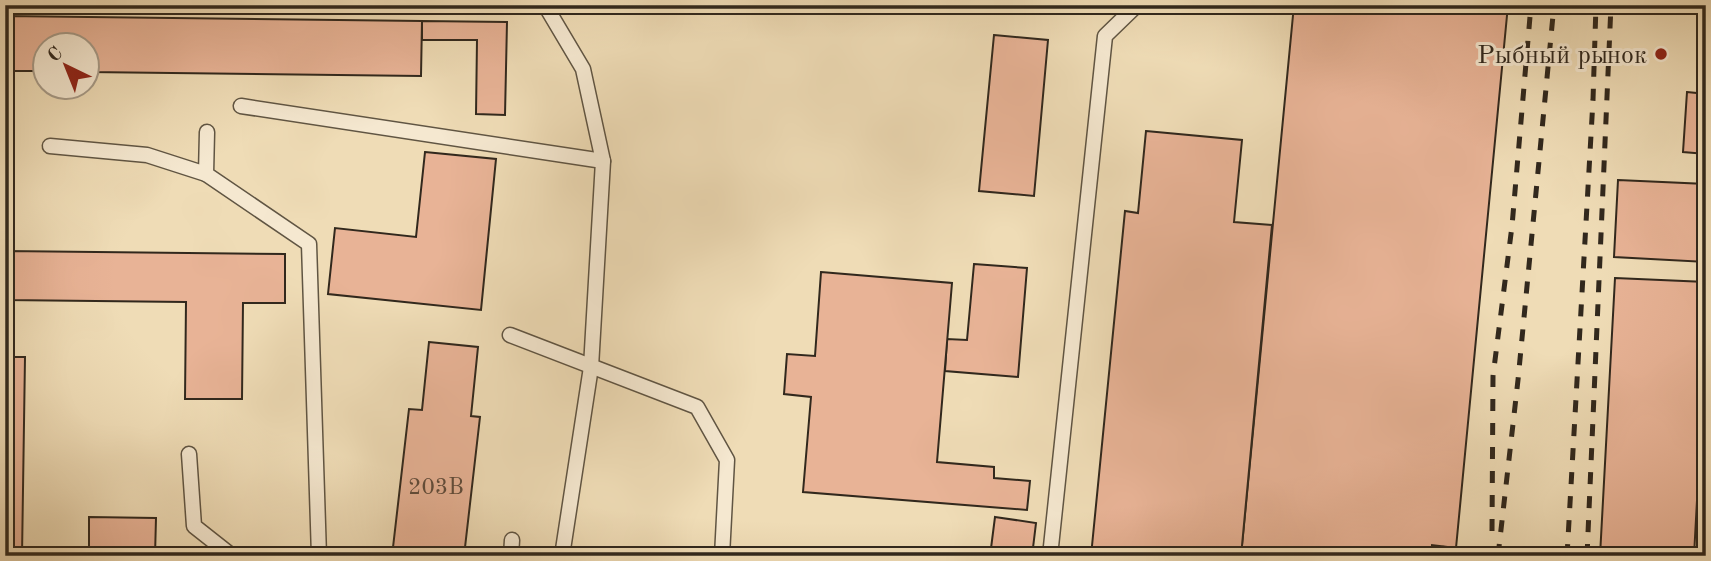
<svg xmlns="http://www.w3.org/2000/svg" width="1711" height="561" viewBox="0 0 1711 561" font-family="'Old Standard TT',serif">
	<rect width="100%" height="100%" fill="#efdcb6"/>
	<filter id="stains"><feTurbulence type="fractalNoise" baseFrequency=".00286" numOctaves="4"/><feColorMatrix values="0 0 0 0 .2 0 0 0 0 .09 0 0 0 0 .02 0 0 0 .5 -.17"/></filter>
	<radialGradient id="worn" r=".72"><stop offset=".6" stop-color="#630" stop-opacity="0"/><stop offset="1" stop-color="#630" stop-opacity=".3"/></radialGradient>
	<g fill="#e8b396" stroke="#31281d" stroke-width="2">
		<path d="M171 5H376V9Z"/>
		<rect x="376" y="5" width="45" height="4"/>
		<path d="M1294 5H1508L1456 548 1432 545 1431 556H1241Z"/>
		<path d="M5 16 422 21 421 76 88 72V46H46V71H5Z"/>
		<path d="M422 21 507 22 505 115 476 114 477 40H422Z"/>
		<path d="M994 35 1048 40 1034 196 979 191Z"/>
		<path d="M1687 92 1706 94V154L1683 152Z"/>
		<path d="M1146 131 1242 140 1234 222 1272 225 1241 556H1091L1125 211 1138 213Z"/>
		<path d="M425 152 496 159 481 310 328 294 335 228 416 237Z"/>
		<path d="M1618 180 1706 184V262L1614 257Z"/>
		<path d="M5 251 285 254V303H243L242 399H185L186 302 5 300Z"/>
		<path d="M974 264 1027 268 1018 377 945 371 947 339 967 340Z"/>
		<path d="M821 272 952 283 937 462 994 467V478L1030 481 1027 510 803 492 811 397 784 394 787 354 815 356Z"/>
		<path d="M1615 278 1706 282V334L1694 556H1600Z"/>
		<path d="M429 342 478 347 471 416 480 417 464 556H392L409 409 422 410Z"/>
		<path d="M5 357H25L22 556H5Z"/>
		<path d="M89 517 156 518 155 556H89Z"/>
		<path d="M995 517 1036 523 1032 556H990Z"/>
	</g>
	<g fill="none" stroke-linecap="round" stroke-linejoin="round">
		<defs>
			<g id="lane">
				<path d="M545 5 583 69 603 161 591 367 562 556"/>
				<path d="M241 106 603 161"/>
				<path d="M207 132 206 174 309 244 319 556"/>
				<path d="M50 146 147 155 206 174"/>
				<path d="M510 335 697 407 727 460 722 556"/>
				<path d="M189 454 194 526 232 556"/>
				<path d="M511 556 512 540"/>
				<path d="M1050 556 1105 36 1137 5"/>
			</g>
		</defs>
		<use href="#lane" stroke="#605543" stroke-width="17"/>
		<use href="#lane" stroke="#f5e8d0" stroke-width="14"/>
		<g stroke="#31281d" stroke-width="5" stroke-dasharray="12 12" stroke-linecap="butt">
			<path d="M1492 531 1493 376 1512 226 1531 5"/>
			<path d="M1444 556 1445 546"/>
			<path d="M1498 556 1518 380 1554 5"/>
			<path d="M1567 556 1593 100 1596 5"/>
			<path d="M1587 556 1611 5"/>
		</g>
	</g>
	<circle fill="#8f2418" stroke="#f5e8d0" stroke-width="2.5" cx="1661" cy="54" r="7"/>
	<g text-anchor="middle" stroke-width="6" stroke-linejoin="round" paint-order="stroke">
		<g font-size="23" fill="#5f4b3b">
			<text x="436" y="494">203В</text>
		</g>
		<g font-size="26" fill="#31281d" stroke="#f5e8d0" text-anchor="end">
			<text x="1647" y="63">Рыбный рынок</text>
		</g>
	</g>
	<rect width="1711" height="561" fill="none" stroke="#efdcb6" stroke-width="28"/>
	<rect x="7" y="7" width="1697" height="547" fill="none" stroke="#31281d" stroke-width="3.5"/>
	<rect x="14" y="14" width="1683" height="533" fill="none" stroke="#31281d" stroke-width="2"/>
	<g transform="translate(66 66) rotate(317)"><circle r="33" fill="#f5e8d0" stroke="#a79b88" stroke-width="2"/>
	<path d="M0-5L12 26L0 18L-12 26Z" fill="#8f2418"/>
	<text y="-10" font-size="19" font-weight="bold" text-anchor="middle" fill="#31281d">С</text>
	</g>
	<rect width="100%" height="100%" filter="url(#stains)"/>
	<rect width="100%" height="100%" fill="url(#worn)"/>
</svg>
